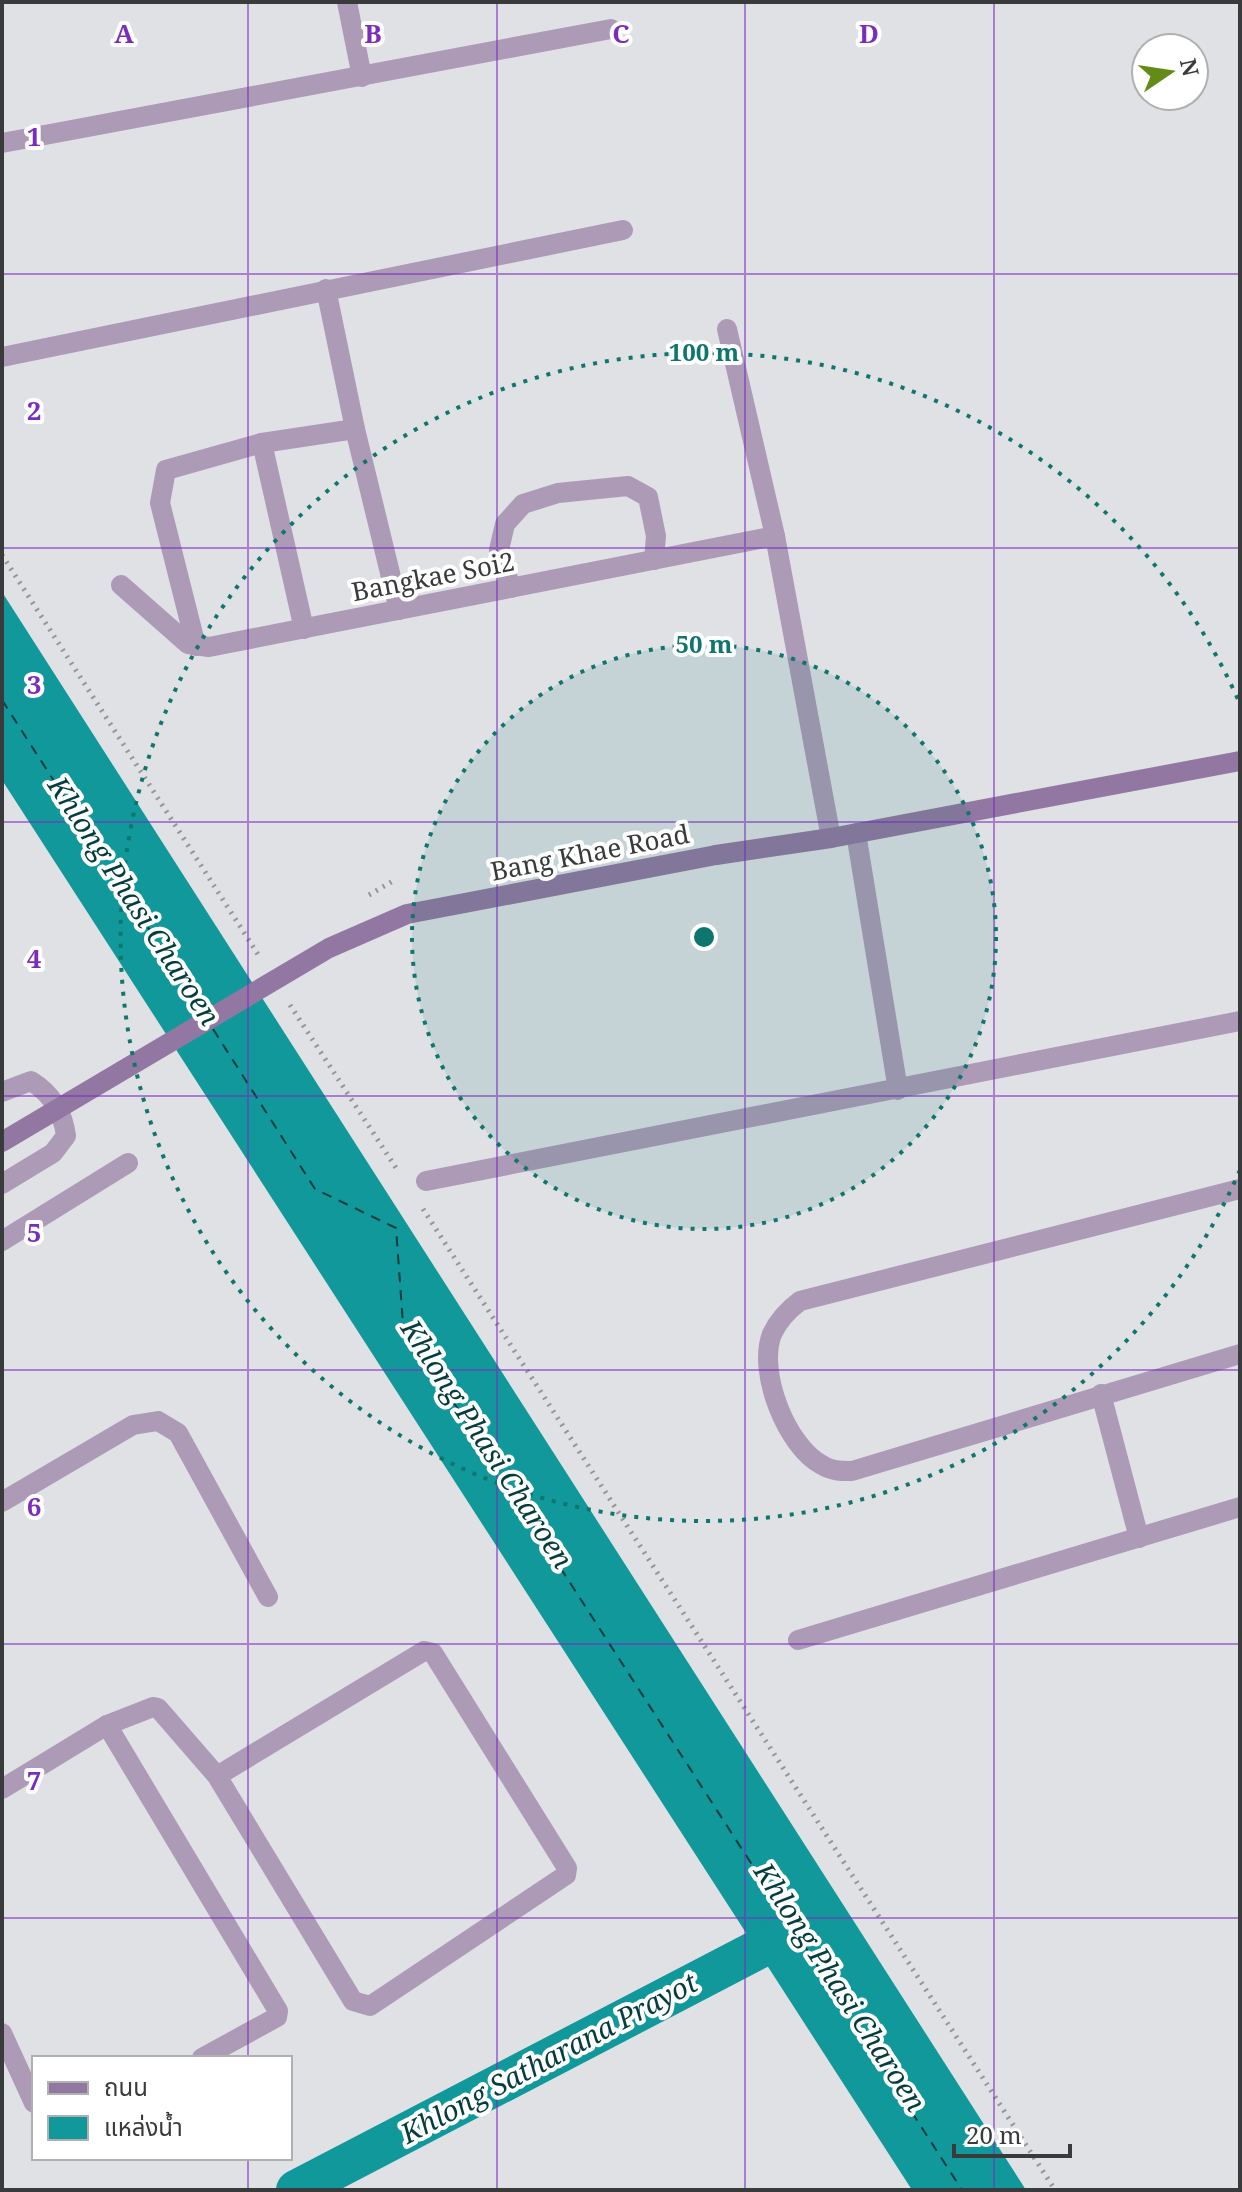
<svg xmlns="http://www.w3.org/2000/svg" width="1242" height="2192" viewBox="0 0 1242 2192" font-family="'Noto Serif','Noto Sans Thai',serif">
	<rect width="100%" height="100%" fill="#e0e1e5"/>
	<path fill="#10989a" d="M2 592 1026 2190H912L2 780Z"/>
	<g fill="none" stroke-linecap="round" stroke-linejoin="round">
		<path stroke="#10989a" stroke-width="40" d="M296 2190 801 1927"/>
		<g stroke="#053d3e" stroke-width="2" stroke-dasharray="10 8" stroke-linecap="butt">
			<path d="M2 700 203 1013"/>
			<path d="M213 1029 315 1189 396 1228 403 1324 962 2190"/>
		</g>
		<g stroke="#959698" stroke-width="5" stroke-dasharray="2 6" stroke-linecap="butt">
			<path d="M2 555 259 956"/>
			<path d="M369 895 393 881"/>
			<path d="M290 1005 398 1171"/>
			<path d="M423 1209 1055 2190"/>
		</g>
		<g stroke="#ac9ab7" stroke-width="20">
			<path d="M326 289 355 429 399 610"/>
			<path d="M2 357 623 230"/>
			<path d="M262 443 304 629"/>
			<path d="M511 588 499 550 505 524 523 504 558 493 628 486 648 497 656 536 654 560"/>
			<path d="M196 646 160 503 166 470 262 443 355 429"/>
			<path d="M2 1241 128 1163"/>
			<path d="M2 1502 133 1425 158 1421 178 1433 268 1597"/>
			<path d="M107 1725 278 2011 277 2017 202 2058"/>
			<path d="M2 1789 107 1725 153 1707 158 1708 217 1776 353 2001 370 2006 566 1875 567 1868 433 1653 424 1651 217 1776"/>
			<path d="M2 2033 34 2103"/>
		</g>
		<g stroke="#ac9ab7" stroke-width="20">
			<path d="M347 2 362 77"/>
			<path d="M2 143 611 29"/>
			<path d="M727 329 775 536 831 838"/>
			<path d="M121 585 188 644 209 647 775 536"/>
			<path d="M856 833 898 1090"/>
			<path d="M426 1181 1240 1021"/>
			<path d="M1240 1189 800 1301C788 1310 778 1321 772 1334 757 1372 787 1447 822 1465 831 1471 841 1471 852 1471L1240 1354"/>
			<path d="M1101 1394 1139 1538"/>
			<path d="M798 1640 1240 1507"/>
		</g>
		<path stroke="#ac9ab7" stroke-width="20" d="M2 1092 31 1081C52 1094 63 1112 66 1136L53 1153 2 1184"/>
		<path stroke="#9277a2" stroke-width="20" d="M716 855 831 838 1240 761"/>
		<path stroke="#9277a2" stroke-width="20" d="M2 1142 329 948 407 914 716 855"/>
	</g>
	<path fill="none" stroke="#7b2cbf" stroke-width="2" stroke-opacity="0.55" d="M248 2V2058M497 2V2190M745 2V2190M994 2V2190M2 274H1240M2 548H1240M2 822H1240M2 1096H1240M2 1370H1240M2 1644H1240M2 1918H1240M248 2158V2190"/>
	<circle cx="704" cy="937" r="292" fill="#0f766e" fill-opacity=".12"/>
	<g fill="none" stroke="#0f766e" stroke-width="4" stroke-dasharray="4 8">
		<circle cx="704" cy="937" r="292"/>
		<path d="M1240 1170A584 584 0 1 1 1240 704"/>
	</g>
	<g text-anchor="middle" stroke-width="8" stroke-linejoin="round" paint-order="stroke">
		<g font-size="26" fill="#393a3b" stroke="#fff">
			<text transform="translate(433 577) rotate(-11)" y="9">Bangkae Soi2</text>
			<text transform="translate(590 853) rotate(-11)" y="9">Bang Khae Road</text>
		</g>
		<g font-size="28" font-style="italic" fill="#053d3e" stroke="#fff">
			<text transform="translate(134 901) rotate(57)" y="10">Khlong Phasi Charoen</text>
			<text transform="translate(487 1444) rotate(57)" y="10">Khlong Phasi Charoen</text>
			<text transform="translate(840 1987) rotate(57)" y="10">Khlong Phasi Charoen</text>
			<text transform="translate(549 2058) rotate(-28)" y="10">Khlong Satharana Prayot</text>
		</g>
	</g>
	<g font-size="26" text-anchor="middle" font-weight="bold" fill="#7b2cbf" stroke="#fff" stroke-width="8" stroke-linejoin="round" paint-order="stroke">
		<text x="124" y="43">A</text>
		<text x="373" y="43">B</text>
		<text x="621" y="43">C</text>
		<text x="869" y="43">D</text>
		<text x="34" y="146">1</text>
		<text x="34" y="420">2</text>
		<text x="34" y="694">3</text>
		<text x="34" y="968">4</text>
		<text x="34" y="1242">5</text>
		<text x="34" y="1516">6</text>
		<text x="34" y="1790">7</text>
	</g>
	<circle cx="704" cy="937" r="12" fill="#0f766e" stroke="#fff" stroke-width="4"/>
	<g font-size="24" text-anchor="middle" font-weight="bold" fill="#0f766e" stroke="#fff" stroke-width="8" stroke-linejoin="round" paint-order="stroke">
		<text x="704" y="361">100 m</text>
		<text x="704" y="653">50 m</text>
	</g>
	<rect width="1242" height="2192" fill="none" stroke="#393a3b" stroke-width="8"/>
	<rect x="32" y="2056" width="260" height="104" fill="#ffffff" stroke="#b0b0b1" stroke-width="2"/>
	<rect x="48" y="2082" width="40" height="12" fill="#9277a2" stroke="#b0b0b1" stroke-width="2"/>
	<text x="104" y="2096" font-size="24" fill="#393a3b">ถนน</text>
	<rect x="48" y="2116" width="40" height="24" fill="#10989a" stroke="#b0b0b1" stroke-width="2"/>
	<text x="104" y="2136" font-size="24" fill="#393a3b">แหล่งน้ำ</text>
	<g transform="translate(1170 72) rotate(77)"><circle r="38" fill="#ffffff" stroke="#b0b0b1" stroke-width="2"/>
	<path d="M0-6L14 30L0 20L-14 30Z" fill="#628b18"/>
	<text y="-12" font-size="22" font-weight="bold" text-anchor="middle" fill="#393a3b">N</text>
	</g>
	<path d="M954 2144v12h116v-12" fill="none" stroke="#393a3b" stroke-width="4"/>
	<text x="966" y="2144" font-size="24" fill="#393a3b" stroke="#ffffff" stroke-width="6" paint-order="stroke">20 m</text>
</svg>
